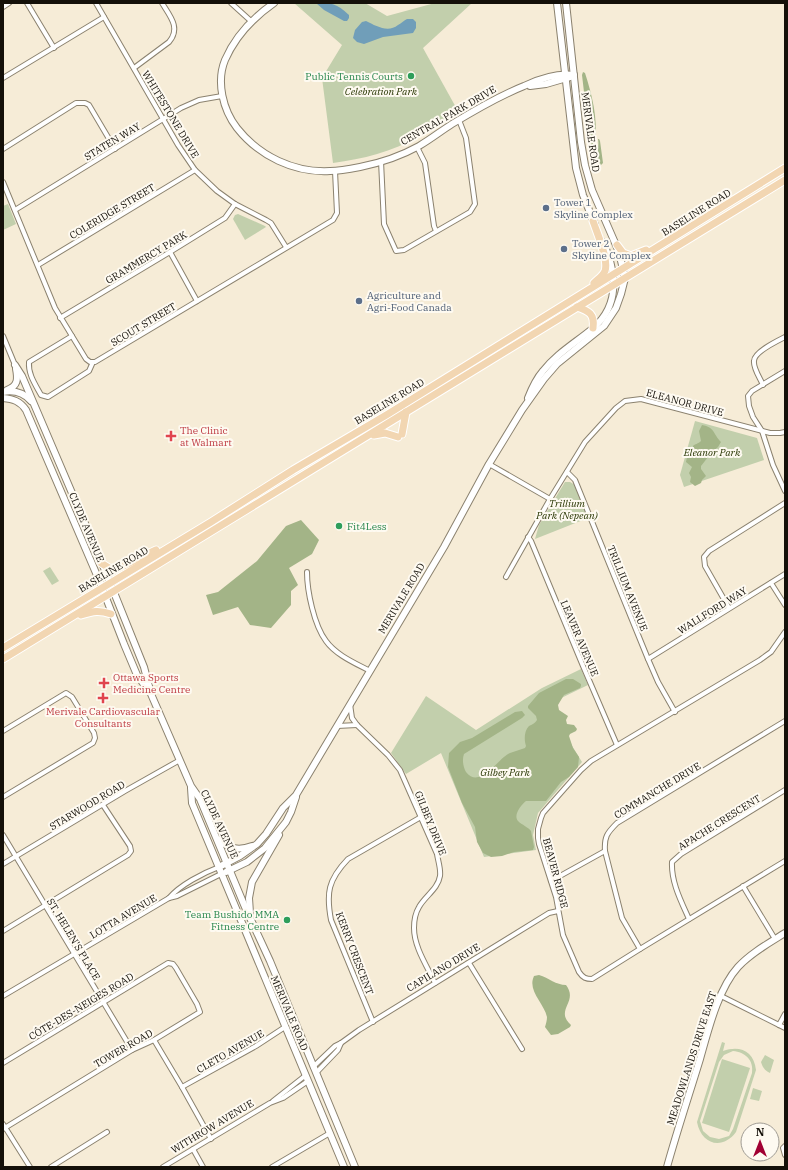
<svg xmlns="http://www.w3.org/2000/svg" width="788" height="1170" viewBox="0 0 788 1170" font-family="'IBM Plex Serif',serif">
	<rect width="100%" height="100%" fill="#f6ecd7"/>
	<g fill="#c2cfac" fill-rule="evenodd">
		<path d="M294 3H365L387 16 435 3H472L423 48 458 111C444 118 432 129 419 136 392 152 363 159 333 163L322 78 342 45Z"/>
		<path d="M8 204 16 224 3 230V206Z"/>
		<path d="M238 214 265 226 266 227 245 240 233 219 235 215Z"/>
		<path d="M695 421 757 438 764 460 684 487 680 475Z"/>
		<path d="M565 482H570L575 485 588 518 535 539 539 525Z"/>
		<path d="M50 567 59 581 52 585 43 571Z"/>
		<path d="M581 669 588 685 553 702 566 736 582 762 538 813 533 835 536 850 484 857 441 753 406 774 391 753 426 696 476 730 542 688Z"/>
		<path d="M722 1042 725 1043 723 1051C740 1045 754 1051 756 1070L736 1132C722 1151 701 1144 697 1122ZM733 1051C745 1052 754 1060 752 1073L733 1129 729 1136 719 1139 710 1137 703 1131 700 1121 719 1062 724 1055Z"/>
		<path d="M765 1055 774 1060 770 1073C765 1071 763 1068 761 1062Z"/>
		<path d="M722 1059 750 1068 729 1132 702 1123Z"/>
		<path d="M753 1088 762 1091 759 1101 750 1099Z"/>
	</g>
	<g fill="#a3b487">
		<path d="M583 72 585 73C592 95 598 118 595 142H593V147L595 148 592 160 582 75Z"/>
		<path d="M598 139H599L600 141 603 163 599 167C594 158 600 149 598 139Z"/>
		<path d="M702 425C715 427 713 434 721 442L718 447 712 452 701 466V469L706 476 702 480 701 483 695 486 690 482 691 477 689 473 692 467 686 462C687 457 689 450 693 446 695 444 698 444 701 441L699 431Z"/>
		<path d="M301 520 319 540 312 554 289 568 298 585 291 591V605L271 628 250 625 238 607 213 615 206 595 218 592 257 561 286 526Z"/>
		<path d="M566 679H573L581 684V686L580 688 564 695 558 705 559 710 568 716 566 720 567 724 574 725 577 729 576 731 570 734 569 736 573 748 579 757 578 767 569 777 561 782 546 801H526C521 805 513 815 518 821 522 825 528 827 531 831L534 847 533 850 514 852 502 856 491 857 483 853 477 842 475 827 462 803 448 767 449 753 460 742 472 738 515 712 522 711 525 715 522 718 464 754C462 759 463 767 466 772 480 790 498 758 510 753 515 751 520 750 525 748L526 746C524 740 524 731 529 726 533 724 535 723 537 720L536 716 528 708V706L539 693Z"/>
		<path d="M539 975C549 978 556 985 566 985 579 1002 554 1010 571 1025L570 1027 558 1034 551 1035 545 1027C546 1024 547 1020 547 1017 544 1003 527 991 534 976Z"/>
	</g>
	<g fill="#709eb9">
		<path d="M316 3C332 3 336 3 349 15V18L347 21H344L324 10Z"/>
		<path d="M407 19H413L416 22V28L413 33 383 37 364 44 357 42 353 38 355 30 362 22 366 21C376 26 388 33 398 25 402 23 403 21 407 19Z"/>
	</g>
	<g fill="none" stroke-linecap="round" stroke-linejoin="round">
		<defs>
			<g id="street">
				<path d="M27 3 54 48"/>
				<path d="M96 3 178 145 195 170 217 191 235 204 266 220 271 223 286 247"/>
				<path d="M231 3 252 22"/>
				<path d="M3 7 9 3"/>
				<path d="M134 68 169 42C181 28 170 16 162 3"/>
				<path d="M3 78 104 17"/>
				<path d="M417 147 425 163 434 226 436 231"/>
				<path d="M3 149 76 103H85L89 105 115 149"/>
				<path d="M381 161 384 224 396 251 404 250 470 212 475 204 466 138 459 120"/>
				<path d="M3 182 55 308 86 359 90 362H95L333 220 337 213 335 171"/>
				<path d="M15 210 181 108 199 100 222 96"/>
				<path d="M170 252 197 301"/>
				<path d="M38 265 195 170"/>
				<path d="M60 318 170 252 225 218 235 204"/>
				<path d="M3 336 15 365"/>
				<path d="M72 336 29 362C28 374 35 384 41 395L48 397 89 371 93 362"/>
				<path d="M785 371 752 391 748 396 749 406 753 417 762 431 773 465 785 491"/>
				<path d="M763 385C760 378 753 368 754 361 754 352 777 341 785 337"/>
				<path d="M489 464 550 499"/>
				<path d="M567 472 575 480 648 659 658 682 675 712"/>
				<path d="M528 537 531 541 583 666 617 745"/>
				<path d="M307 572C307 591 314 625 326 641 336 655 355 663 370 671"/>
				<path d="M506 577 550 499 585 442 616 408 625 401 641 399 770 433H780L785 432"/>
				<path d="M771 583 785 605"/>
				<path d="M729 608 705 566 704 557 709 551 785 503"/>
				<path d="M785 632 771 652 760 660 591 761 581 770 543 813 541 818 538 829V838L539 844 556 897 563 935 579 972C583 978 586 979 592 979L640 949 785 861"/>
				<path d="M648 659 785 574"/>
				<path d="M350 704 352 718 357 725 388 755 400 770 437 854C438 861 441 869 440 876 438 889 425 896 419 907 416 912 414 921 414 928 414 947 427 966 435 983"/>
				<path d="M337 726 357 725"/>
				<path d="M3 731 66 693 72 697 94 733 95 738 93 743 3 797"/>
				<path d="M3 835 132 1050"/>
				<path d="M3 864 125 791 180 760"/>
				<path d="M551 881 605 851"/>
				<path d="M743 886 775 939"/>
				<path d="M169 898C180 885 203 873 219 867"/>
				<path d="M689 919C681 901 671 882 672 862L681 854 785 790"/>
				<path d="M3 931 128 855 131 851 130 846 103 805"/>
				<path d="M640 949 622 918 605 851C604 837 607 833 617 823L785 721"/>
				<path d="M469 963 522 1049"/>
				<path d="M3 996 169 898 177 896 221 874"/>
				<path d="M721 996 785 1028"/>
				<path d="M373 1022 331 920C326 893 328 880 348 859L421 817"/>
				<path d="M779 1025 785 1014"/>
				<path d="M154 1040 182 1087 211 1139"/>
				<path d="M3 1063 168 963 173 964 176 968 197 1004 200 1012 154 1040 132 1050 3 1129"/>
				<path d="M313 1067 335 1046 341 1043 359 1030 549 913 558 911"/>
				<path d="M316 1073 338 1050 341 1043"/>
				<path d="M182 1087 256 1046 285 1027"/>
				<path d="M273 1101 306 1075"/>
				<path d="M3 1124 30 1167"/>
				<path d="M785 1146 783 1148 785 1155"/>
				<path d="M193 1149 203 1167"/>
				<path d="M51 1167 107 1132"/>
				<path d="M163 1167 270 1103 283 1098 308 1081"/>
				<path d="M272 1167 330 1133"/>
			</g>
			<g id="secondary">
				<path d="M274 3C254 17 235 37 225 60 216 82 223 110 237 128 259 156 294 173 330 171 340 171 350 169 360 167 380 163 401 156 419 146 431 139 441 131 452 124 475 110 499 96 524 86 539 79 557 73 574 75"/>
				<path d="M557 3 576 168 583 195 595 225"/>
				<path d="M530 86 546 84 570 77"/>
				<path d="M15 365 22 376 107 575 144 667 151 694 191 786 200 799 245 907 270 961 355 1167"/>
				<path d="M7 390C18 386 18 379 16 369"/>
				<path d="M3 392C14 390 24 393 31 401"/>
				<path d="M3 398C13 399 20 401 26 410L99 580 124 644 137 675 148 690"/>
				<path d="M528 398C532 388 536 379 543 371 556 354 575 343 592 329 620 306 617 273 603 242"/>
				<path d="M191 788 192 803 344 1167"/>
				<path d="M219 840C229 849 239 851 252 846"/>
				<path d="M219 867 240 856 257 844 266 834 283 808 296 795 444 547 489 464 522 410 544 379 557 364 604 326 616 308 621 294 625 278 619 252 592 190 585 165 581 142 566 3"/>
				<path d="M226 872 247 862 265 848 286 822 291 812 296 797"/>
				<path d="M250 913 249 898 252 882 279 835"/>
				<path d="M667 1167C677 1131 689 1095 700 1059 708 1031 718 989 738 967 751 953 769 943 785 933"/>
			</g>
			<g id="primary">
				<path d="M593 221C597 233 609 260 605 271 603 276 598 279 594 283"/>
				<path d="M617 245 623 253 631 256 646 250"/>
				<path d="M577 307C589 311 595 314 593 328"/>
				<path d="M402 434 406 412"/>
				<path d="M374 435 385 433 398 437"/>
				<path d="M101 563 109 568 117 569 156 550"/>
				<path d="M81 615C94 611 99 610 111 614"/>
				<path d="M3 648 211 522 293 470 388 414 785 168"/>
				<path d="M3 659 785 180"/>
			</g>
		</defs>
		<use href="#street" stroke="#8b826f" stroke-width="6"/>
		<use href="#secondary" stroke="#8b826f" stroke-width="8"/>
		<use href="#primary" stroke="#fff" stroke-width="9"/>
		<use href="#street" stroke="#fff" stroke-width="4"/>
		<use href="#secondary" stroke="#fff" stroke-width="6"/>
		<use href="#primary" stroke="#f2d6b2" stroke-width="7"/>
	</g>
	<g fill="#2e9e5b" stroke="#fefaf1" stroke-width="1.5">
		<circle cx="411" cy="76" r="4"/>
		<circle cx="339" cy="526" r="4"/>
		<circle cx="287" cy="920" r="4"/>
	</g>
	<g fill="#5c6f8a" stroke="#fefaf1" stroke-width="1.5">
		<circle cx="546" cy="208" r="4"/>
		<circle cx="564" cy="249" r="4"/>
		<circle cx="359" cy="301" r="4"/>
	</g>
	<g fill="#e0444e" stroke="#fefaf1" stroke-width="1.5">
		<path d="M169 430h4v4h4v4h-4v4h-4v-4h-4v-4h4z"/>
		<path d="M102 677h4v4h4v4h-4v4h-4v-4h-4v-4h4z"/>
		<path d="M101 692h4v4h4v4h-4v4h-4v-4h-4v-4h4z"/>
	</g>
	<g text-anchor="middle" stroke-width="4" stroke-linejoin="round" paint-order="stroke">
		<g font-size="10" fill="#27864d" stroke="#fefaf1" text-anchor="end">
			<text x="403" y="80">Public Tennis Courts</text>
			<text x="347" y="530" text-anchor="start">Fit4Less</text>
			<text x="279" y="918">Team Bushido MMA<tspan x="279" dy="12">Fitness Centre</tspan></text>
		</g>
		<g font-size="10" font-style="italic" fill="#283602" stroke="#fefaf1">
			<text x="381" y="95">Celebration Park</text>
			<text x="712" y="456">Eleanor Park</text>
			<text x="567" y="507">Trillium<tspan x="567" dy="12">Park (Nepean)</tspan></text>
			<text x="505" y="776">Gilbey Park</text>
		</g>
		<g font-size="10" fill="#141009" stroke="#fefaf1">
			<text transform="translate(171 114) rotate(59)" y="4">WHITESTONE DRIVE</text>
			<text transform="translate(448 115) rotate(-30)" y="4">CENTRAL PARK DRIVE</text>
			<text transform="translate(591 132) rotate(82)" y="4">MERIVALE ROAD</text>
			<text transform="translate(112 141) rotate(-31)" y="4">STATEN WAY</text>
			<text transform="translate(112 211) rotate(-31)" y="4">COLERIDGE STREET</text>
			<text transform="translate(696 212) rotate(-32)" y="4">BASELINE ROAD</text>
			<text transform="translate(146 257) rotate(-31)" y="4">GRAMMERCY PARK</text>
			<text transform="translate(143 324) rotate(-31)" y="4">SCOUT STREET</text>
			<text transform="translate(389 401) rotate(-31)" y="4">BASELINE ROAD</text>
			<text transform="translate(685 402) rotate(15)" y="4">ELEANOR DRIVE</text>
			<text transform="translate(87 527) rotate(67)" y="4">CLYDE AVENUE</text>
			<text transform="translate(113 569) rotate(-31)" y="4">BASELINE ROAD</text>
			<text transform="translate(628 588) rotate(68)" y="4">TRILLIUM AVENUE</text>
			<text transform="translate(401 598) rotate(-59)" y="4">MERIVALE ROAD</text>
			<text transform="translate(712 610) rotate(-32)" y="4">WALLFORD WAY</text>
			<text transform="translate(580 638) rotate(67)" y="4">LEAVER AVENUE</text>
			<text transform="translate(657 790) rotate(-31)" y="4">COMMANCHE DRIVE</text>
			<text transform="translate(87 805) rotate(-31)" y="4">STARWOOD ROAD</text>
			<text transform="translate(719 822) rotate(-32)" y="4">APACHE CRESCENT</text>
			<text transform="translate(431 823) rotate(68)" y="4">GILBEY DRIVE</text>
			<text transform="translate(220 824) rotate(65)" y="4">CLYDE AVENUE</text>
			<text transform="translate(556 873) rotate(75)" y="4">BEAVER RIDGE</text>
			<text transform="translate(123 916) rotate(-31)" y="4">LOTTA AVENUE</text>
			<text transform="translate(74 939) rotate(59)" y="4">ST. HELEN'S PLACE</text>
			<text transform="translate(355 953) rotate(69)" y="4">KERRY CRESCENT</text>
			<text transform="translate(443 967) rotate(-31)" y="4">CAPILANO DRIVE</text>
			<text transform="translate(81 1006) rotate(-31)" y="4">CÔTE-DES-NEIGES ROAD</text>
			<text transform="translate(290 1013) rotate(67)" y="4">MERIVALE ROAD</text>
			<text transform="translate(123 1048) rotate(-30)" y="4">TOWER ROAD</text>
			<text transform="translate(230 1051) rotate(-30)" y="4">CLETO AVENUE</text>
			<text transform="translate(691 1058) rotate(-72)" y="4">MEADOWLANDS DRIVE EAST</text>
			<text transform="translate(212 1126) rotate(-31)" y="4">WITHROW AVENUE</text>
		</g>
		<g font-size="10" fill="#4e5e75" stroke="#fefaf1" text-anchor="start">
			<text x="554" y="206">Tower 1<tspan x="554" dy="12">Skyline Complex</tspan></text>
			<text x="572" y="247">Tower 2<tspan x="572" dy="12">Skyline Complex</tspan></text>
			<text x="367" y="299">Agriculture and<tspan x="367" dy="12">Agri-Food Canada</tspan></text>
		</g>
		<g font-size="10" fill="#be3a42" stroke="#fefaf1" text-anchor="start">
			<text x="180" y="434">The Clinic<tspan x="180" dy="12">at Walmart</tspan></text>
			<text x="113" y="681">Ottawa Sports<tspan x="113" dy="12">Medicine Centre</tspan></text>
			<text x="103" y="715" text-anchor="middle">Merivale Cardiovascular<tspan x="103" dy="12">Consultants</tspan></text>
		</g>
	</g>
	<rect width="788" height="1170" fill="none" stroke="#141009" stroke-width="8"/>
	<g transform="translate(760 1142)"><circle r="19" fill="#fefaf1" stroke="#a09c94"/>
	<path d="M0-3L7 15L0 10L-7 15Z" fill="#a10033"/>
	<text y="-6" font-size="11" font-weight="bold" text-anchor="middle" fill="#141009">N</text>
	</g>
</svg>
